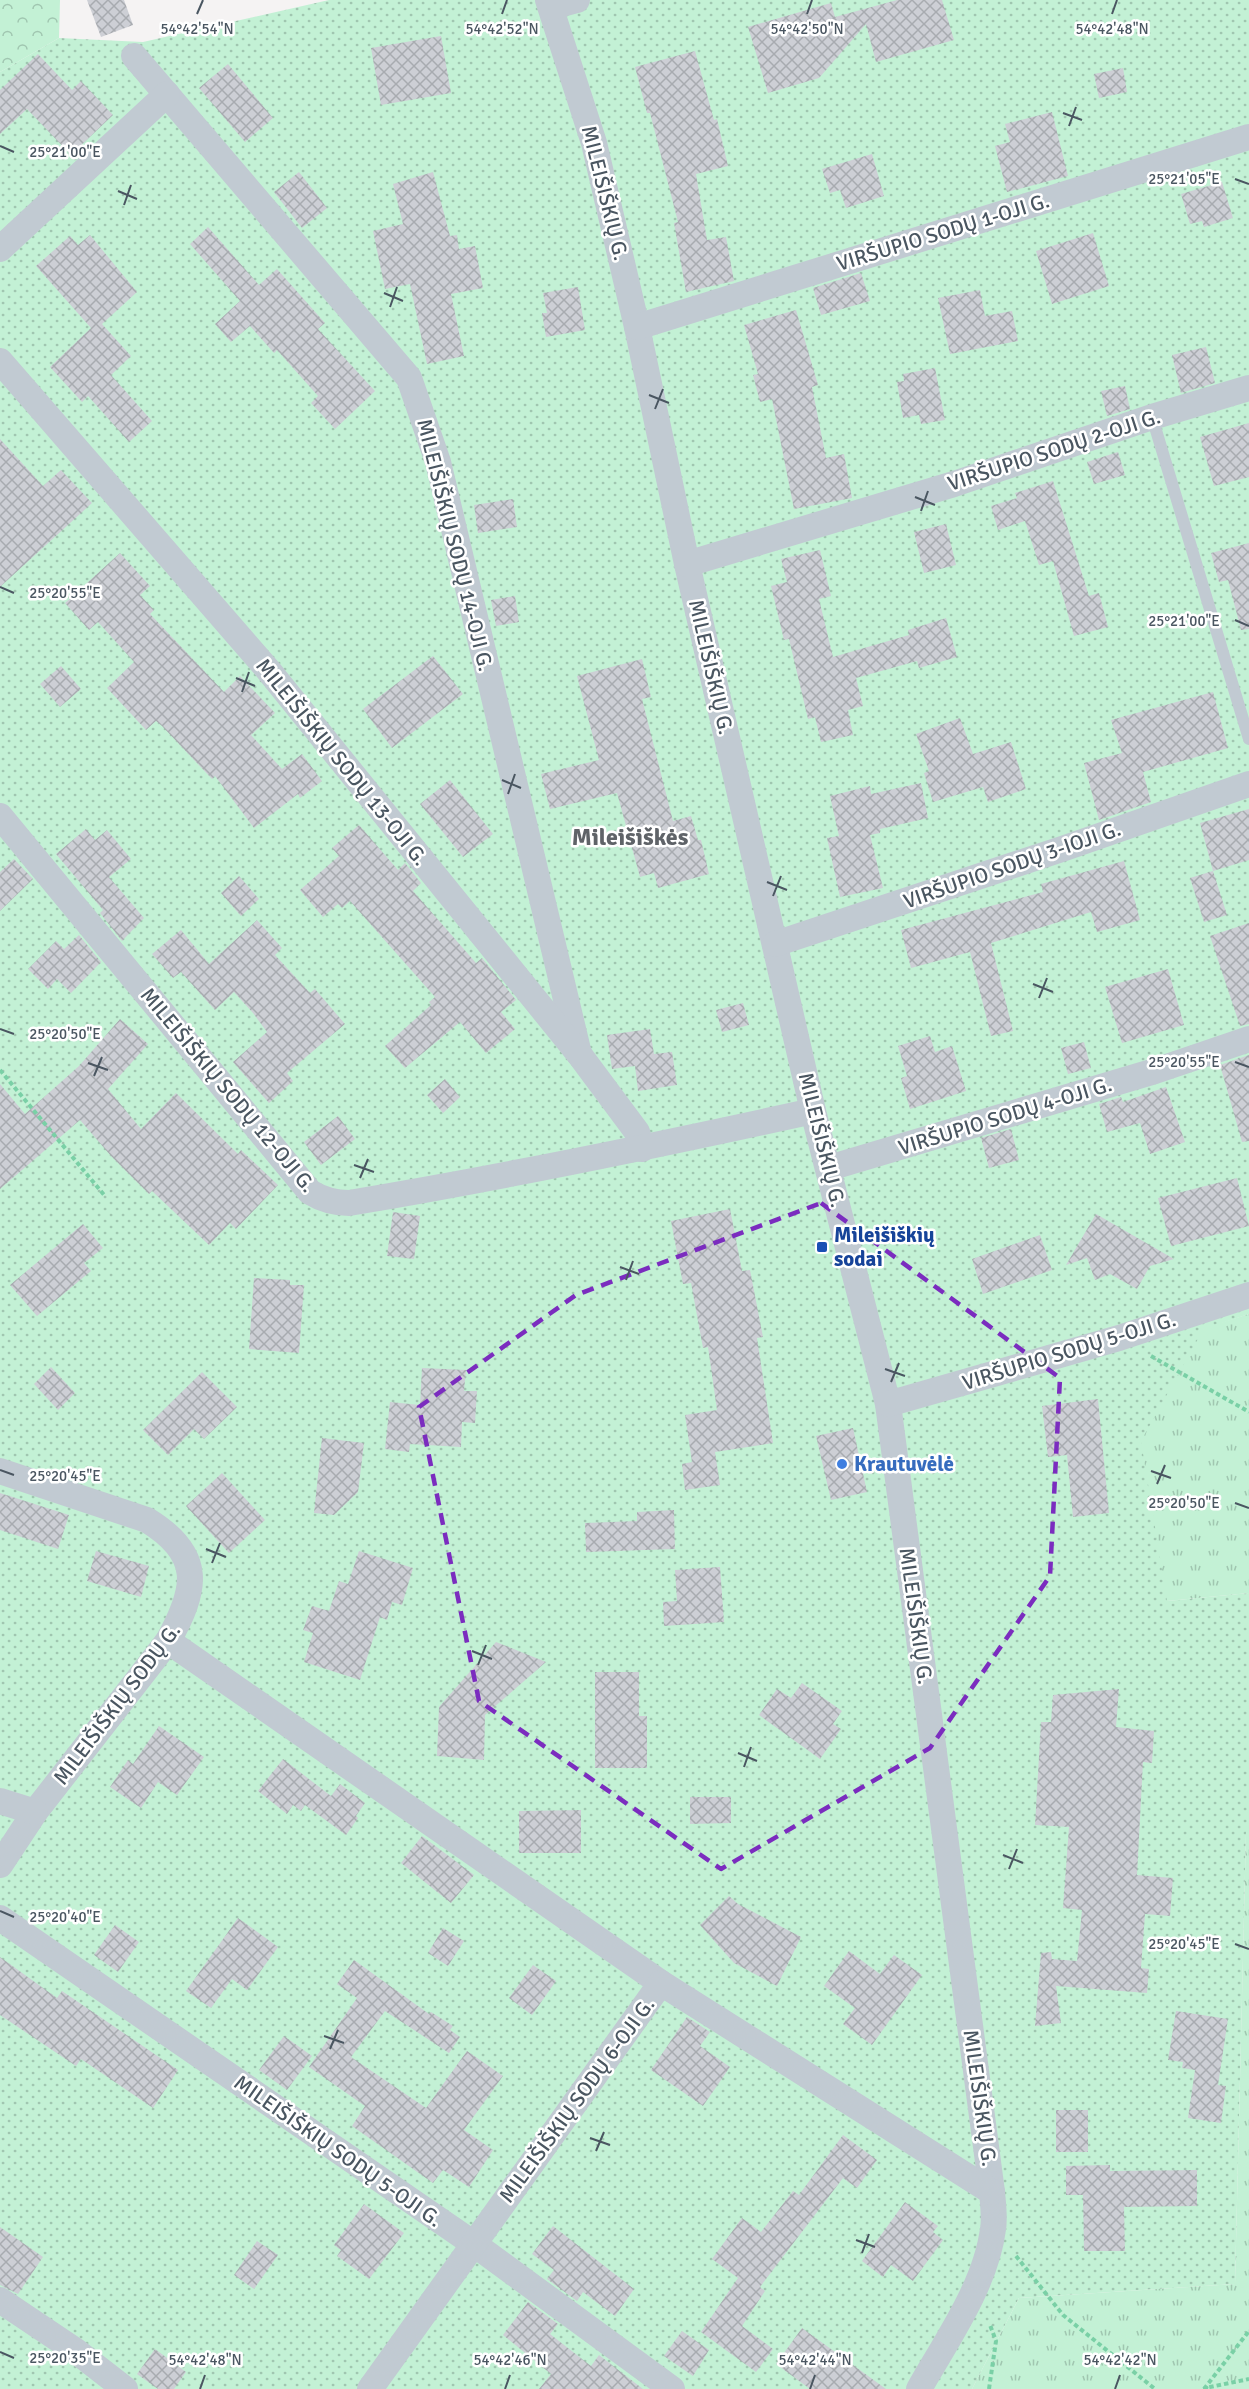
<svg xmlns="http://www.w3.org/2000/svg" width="1249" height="2389" viewBox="0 0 1249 2389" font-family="Signika,sans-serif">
	<defs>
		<pattern id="grass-dots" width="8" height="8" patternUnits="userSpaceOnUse" patternTransform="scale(1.5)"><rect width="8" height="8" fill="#c3f1d5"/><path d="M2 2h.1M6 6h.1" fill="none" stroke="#a0c6b0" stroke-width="1.8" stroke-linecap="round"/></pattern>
		<pattern id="forest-crowns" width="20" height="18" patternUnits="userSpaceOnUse" patternTransform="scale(1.5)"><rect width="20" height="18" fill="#c3f1d5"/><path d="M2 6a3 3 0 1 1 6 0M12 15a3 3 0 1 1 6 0" fill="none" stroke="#a0c6b0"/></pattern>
		<pattern id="park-tufts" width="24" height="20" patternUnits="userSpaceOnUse" patternTransform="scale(1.5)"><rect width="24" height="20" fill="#c3f1d5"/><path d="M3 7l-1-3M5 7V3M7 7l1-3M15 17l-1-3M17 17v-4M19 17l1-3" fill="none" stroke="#a0c6b0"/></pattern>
		<pattern id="building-cross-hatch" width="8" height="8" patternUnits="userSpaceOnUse" patternTransform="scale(1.5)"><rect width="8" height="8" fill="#cdcfd5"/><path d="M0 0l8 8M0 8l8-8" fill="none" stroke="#a8abb0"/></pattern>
	</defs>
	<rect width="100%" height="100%" fill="#f5f3f3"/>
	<path fill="url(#grass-dots)" d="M329 0H1249V1314L1204 1329 1167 1601 1249 1593V1832L1246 1833 1235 2284 1019 2298 972 2389H0V72L59 38 143 42Z"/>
	<path fill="url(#forest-crowns)" d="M0 0H60L59 38 0 72Z"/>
	<g fill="url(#park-tufts)">
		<path d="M1249 1314V1593L1167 1601 1141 1441 1204 1328Z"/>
		<path d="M1246 1832H1249V2389H972L1019 2298 1235 2284Z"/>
	</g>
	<g fill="url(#building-cross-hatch)">
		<path d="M87 0H124L133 25 101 37Z"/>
		<path d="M897 0H942L954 40 876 62 866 24 819 78 768 93 748 27 831 3 835 17Z"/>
		<path d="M441 36 451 93 381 105 371 48Z"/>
		<path d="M695 51 714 120 717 119 728 166 696 174 707 240 726 237 734 281 686 292 674 223 678 222 650 113H647L635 67Z"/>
		<path d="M38 54 72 90 81 81 113 115 71 155 27 109 0 134V90Z"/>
		<path d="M228 64 273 118 245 142 199 88Z"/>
		<path d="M1123 68 1127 92 1099 98 1094 74Z"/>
		<path d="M1052 112 1068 176 1007 192 995 146 1010 142 1005 124Z"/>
		<path d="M872 154 884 196 846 208 840 190 830 193 822 169Z"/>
		<path d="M299 172 327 208 302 228 274 192Z"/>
		<path d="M433 172 450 236 457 235 459 249 475 246 483 288 451 294 464 356 427 364 410 284 385 289 373 231 403 224 393 184Z"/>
		<path d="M1222 182 1233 218 1204 227 1202 221 1190 224 1181 194Z"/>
		<path d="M208 227 259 285 277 269 325 323 318 329 375 391 335 429 311 403 318 396 277 350 274 353 250 326 231 342 215 324 240 301 190 244Z"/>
		<path d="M1093 233 1109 286 1052 304 1036 251Z"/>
		<path d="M90 235 137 292 102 324 131 356 111 375 152 421 129 442 88 396 82 402 50 367 91 328 36 266 70 236 78 245Z"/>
		<path d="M861 273 870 301 821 315 813 288Z"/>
		<path d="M578 287 585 330 546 337 542 313H547L543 293Z"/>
		<path d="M980 290 985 316 1012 311 1018 341 950 354 938 298Z"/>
		<path d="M796 310 818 385 812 387 826 458 844 454 852 498 794 509 772 399 760 402 753 375 758 374 744 325Z"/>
		<path d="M1206 347 1215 383 1181 393 1172 355Z"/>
		<path d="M935 368 945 420 921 424 919 415 903 418 897 382 904 381 903 374Z"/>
		<path d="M1125 386 1130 409 1107 416 1101 391Z"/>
		<path d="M1249 423V477L1214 486 1200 437Z"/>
		<path d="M0 439 43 486 61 470 92 503 0 587Z"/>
		<path d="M1118 452 1125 475 1094 484 1087 462Z"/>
		<path d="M1053 481 1089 596 1099 593 1108 627 1074 636 1053 561 1039 565 1025 521 998 530 991 506 1017 498 1015 493Z"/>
		<path d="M513 499 517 527 478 533 474 505Z"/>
		<path d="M946 524 956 565 924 573 914 532Z"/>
		<path d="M1249 543V629L1241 630 1228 580 1219 582 1211 553Z"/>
		<path d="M820 550 831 596 819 599 833 657 909 635 908 630 946 618 957 657 919 668 917 661 856 678 863 706 848 710 853 735 821 742 815 717 808 719 789 639 784 640 771 586 787 582 781 559Z"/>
		<path d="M120 553 150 586 140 595 154 610 150 614 224 692 240 676 275 713 251 735 282 769 302 754 322 781 300 798 298 794 254 828 215 776 212 779 162 726 156 721 146 730 107 688 134 662 98 622 89 630 65 603Z"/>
		<path d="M515 596 519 622 496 626 491 600Z"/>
		<path d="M433 656 463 694 392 748 363 709Z"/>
		<path d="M642 659 651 697 642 699 673 821 691 816 698 840H701L709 874 658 888 654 873 640 877 617 793 550 809 541 774 599 760 577 676Z"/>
		<path d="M61 666 81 689 60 707 40 684Z"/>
		<path d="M1213 692 1228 748 1143 772 1151 802 1099 820 1084 763 1122 753 1111 720Z"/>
		<path d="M960 718 973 754 1011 742 1026 789 988 802 983 787 933 802 924 773 929 771 916 734Z"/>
		<path d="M450 780 493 834 463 857 420 804Z"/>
		<path d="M921 783 928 818 880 829V833L870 835 883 888 840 897 827 838 839 836 830 796 870 786 871 794Z"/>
		<path d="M1249 809V860L1213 871 1200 823Z"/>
		<path d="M359 825 398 870 405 863 421 883 413 891 476 963 482 958 516 1000 501 1012 515 1029 486 1053 460 1022 405 1068 385 1046 431 1005 429 1002 435 997 350 901 342 908 338 904 323 917 300 890 339 856 332 848Z"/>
		<path d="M86 829 95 840 107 830 131 859 109 877 144 918 122 941 100 913 103 910 56 854Z"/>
		<path d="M14 859 33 879 0 911V872Z"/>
		<path d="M1124 861 1140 920 1097 932 1091 912 991 943 1013 1031 991 1036 970 952 911 968 901 930 1043 892 1041 884Z"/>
		<path d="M1213 871 1227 915 1204 922 1190 878Z"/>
		<path d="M239 876 259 899 241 916 221 893Z"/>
		<path d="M257 920 282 948 275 955 310 993 315 989 345 1024 287 1073 293 1081 269 1103 233 1062 267 1032 253 1013 234 992 215 1010 181 972 173 978 152 954 181 930 209 964Z"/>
		<path d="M1249 923V1024L1240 1026 1210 936Z"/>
		<path d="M79 935 101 962 71 993 57 979 48 989 28 969 56 941 64 949Z"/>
		<path d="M1168 969 1184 1025 1122 1043 1105 987Z"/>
		<path d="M743 1003 749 1025 722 1032 716 1010Z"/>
		<path d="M120 1019 148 1044 108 1089 141 1129 176 1093 238 1154 241 1150 278 1185 236 1229 230 1223 209 1245 152 1191 149 1194 111 1156 80 1120 0 1189V1084L25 1114 79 1066Z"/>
		<path d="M650 1029 654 1054 672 1052 677 1085 638 1091 635 1066 612 1069 607 1035Z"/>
		<path d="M930 1036 935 1052 952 1046 966 1091 910 1109 901 1078 907 1076 898 1046Z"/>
		<path d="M1084 1042 1091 1068 1068 1074 1061 1048Z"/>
		<path d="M1249 1055V1141L1242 1142 1220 1065Z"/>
		<path d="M445 1079 460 1097 443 1113 427 1095Z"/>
		<path d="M1166 1087 1185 1142 1150 1154 1140 1123 1107 1132 1099 1104 1121 1097 1123 1102Z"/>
		<path d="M338 1116 355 1139 321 1165 304 1142Z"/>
		<path d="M1011 1129 1019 1160 989 1168 981 1138Z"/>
		<path d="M1237 1178 1249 1226 1171 1246 1158 1198Z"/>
		<path d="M730 1209 742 1271 750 1270 763 1337 757 1338 773 1443 715 1452 720 1485 685 1490 682 1464 692 1462 685 1415 717 1410 708 1347 703 1348 691 1283 683 1284 671 1221Z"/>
		<path d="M393 1212 420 1216 414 1259 387 1256Z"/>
		<path d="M1096 1214 1174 1259 1150 1266 1137 1289 1110 1274 1095 1280 1087 1258 1066 1265Z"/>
		<path d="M83 1224 103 1248 84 1263 91 1271 37 1316 10 1285Z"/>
		<path d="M1040 1235 1052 1270 983 1294 972 1259Z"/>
		<path d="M254 1278 290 1280V1285H304L299 1353 249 1349Z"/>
		<path d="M51 1367 75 1393 58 1410 34 1384Z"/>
		<path d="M422 1368 466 1370 464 1391H477L475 1423 462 1422 461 1447 410 1444 409 1452 385 1449 390 1402 420 1405Z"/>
		<path d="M202 1372 237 1407 204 1439 194 1429 168 1455 143 1430Z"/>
		<path d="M1098 1399 1109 1513 1073 1517 1067 1455 1048 1457 1042 1406Z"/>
		<path d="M853 1428 867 1492 831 1500 816 1436Z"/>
		<path d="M322 1438 364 1443 358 1492 334 1515 314 1513Z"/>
		<path d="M222 1473 265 1520 229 1553 186 1506Z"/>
		<path d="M0 1493 69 1515 58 1549 0 1530Z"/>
		<path d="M674 1510 675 1549 586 1552 585 1523 637 1521V1512Z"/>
		<path d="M96 1551 149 1566 141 1597 87 1581Z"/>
		<path d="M359 1551 413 1568 402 1605 392 1602 387 1620 380 1617 360 1680 304 1662 313 1633 303 1630 312 1606 329 1611 339 1581 348 1584Z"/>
		<path d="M720 1567 724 1622 664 1626 663 1602 677 1601 675 1570Z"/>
		<path d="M496 1642 546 1662 485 1715 484 1760 437 1756 439 1707Z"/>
		<path d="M595 1672H639V1716H647V1768H595Z"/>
		<path d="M802 1683 842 1711 833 1724 841 1729 820 1759 759 1715 777 1689 791 1698Z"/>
		<path d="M1119 1689 1116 1727 1154 1731 1152 1763 1143 1762 1137 1875 1173 1878 1170 1916 1145 1914 1141 1968 1149 1969 1147 1993 1056 1986 1061 2023 1035 2026 1041 1953 1051 1952 1052 1959 1077 1961 1082 1910 1063 1908 1069 1827 1035 1825 1041 1722H1051L1053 1695Z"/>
		<path d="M159 1726 204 1757 177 1795 158 1782 141 1808 110 1787 128 1760 133 1764Z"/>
		<path d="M283 1759 331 1796 340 1784 365 1803 356 1816 358 1818 346 1835 305 1805 301 1811 293 1805 287 1814 258 1791Z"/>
		<path d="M690 1797H731V1823L690 1824Z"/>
		<path d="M581 1810V1853H519V1811Z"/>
		<path d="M422 1836 474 1875 451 1903 401 1863Z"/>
		<path d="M729 1896 738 1904 801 1937 777 1986 734 1963 700 1925Z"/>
		<path d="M238 1918 278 1947 247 1990 232 1979 211 2008 186 1991Z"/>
		<path d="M115 1925 139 1942 118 1972 94 1955Z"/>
		<path d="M443 1928 464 1941 448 1966 428 1953Z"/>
		<path d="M849 1951 880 1974 894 1955 922 1975 872 2045 843 2024 855 2008 824 1986Z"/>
		<path d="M0 1957 57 1998 62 1991 178 2070 153 2108 81 2059 76 2066 0 2015Z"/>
		<path d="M354 1960 429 2014 431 2012 453 2026 450 2030 460 2037 449 2053 385 2011 351 2057 426 2108 467 2051 503 2076 464 2130 493 2150 469 2187 443 2170 433 2183 352 2126 365 2106 309 2067 357 1998 337 1984Z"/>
		<path d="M533 1965 556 1981 532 2015 509 1998Z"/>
		<path d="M1176 2011 1228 2019 1218 2085 1226 2086 1221 2123 1188 2118 1195 2070 1182 2068 1183 2062 1168 2060Z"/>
		<path d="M687 2017 710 2032 700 2046 730 2067 703 2106 651 2070Z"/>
		<path d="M284 2036 312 2056 287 2090 259 2070Z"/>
		<rect x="1056" y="2110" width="32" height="42"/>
		<path d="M843 2135 877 2160 857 2188 843 2178 760 2287 765 2291 742 2326 773 2349 756 2372 701 2332 738 2278 712 2259 742 2218 761 2232 793 2191 799 2195Z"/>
		<path d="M1110 2165V2171L1197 2170V2206L1124 2207 1125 2251H1084L1083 2195H1066V2166Z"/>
		<path d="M905 2202 938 2226 933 2232 943 2240 913 2281 891 2265 883 2277 862 2261Z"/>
		<path d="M364 2204 404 2233 369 2279 337 2256 341 2250 334 2245Z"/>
		<path d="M553 2226 634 2289 615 2316 583 2292 577 2301 547 2279 554 2270 532 2254Z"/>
		<path d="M0 2227 43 2257 18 2294 0 2285Z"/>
		<path d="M257 2241 278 2255 254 2289 234 2275Z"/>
		<path d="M528 2302 558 2324 550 2334 591 2366 599 2355 643 2389H539L551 2374 503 2335Z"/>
		<path d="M802 2328 886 2389H810L776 2364Z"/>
		<path d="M682 2331 709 2350 693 2376 664 2356Z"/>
		<path d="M155 2349 186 2372 174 2389H158L137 2374Z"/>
	</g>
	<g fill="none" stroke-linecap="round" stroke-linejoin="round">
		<g stroke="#7ad0a6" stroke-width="4" stroke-dasharray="4.5 3" stroke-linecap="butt">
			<path d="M0 1070 105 1196"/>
			<path d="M1151 1356 1249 1412"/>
			<path d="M1016 2256 1063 2315 1155 2389"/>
			<path d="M989 2389 996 2341 990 2325"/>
			<path d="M1204 2389 1249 2331"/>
			<path d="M1208 2389 1205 2388 1249 2379"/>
		</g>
		<path stroke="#c1cad2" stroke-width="12" d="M1152 417 1249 739"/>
		<g stroke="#c1cad2" stroke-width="26">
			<path d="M548 0 594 143 637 327 687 564 813 1111 888 1404 992 2192C993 2204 995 2218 993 2229 986 2285 946 2341 919 2389"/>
			<path d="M551 7 577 0"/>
			<path d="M134 56 409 378 438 462 579 1054"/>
			<path d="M0 249 167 94"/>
			<path d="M637 327 1249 137"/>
			<path d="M0 361 269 671 579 1054 637 1132 642 1149"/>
			<path d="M687 564 954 484 1152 417 1249 388"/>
			<path d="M0 816 310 1192C323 1200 334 1203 349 1203 505 1177 659 1145 813 1111"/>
			<path d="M775 944 1062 849 1249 784"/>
			<path d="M829 1168 1155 1071 1249 1039"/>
			<path d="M888 1404 1119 1338 1249 1295"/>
			<path d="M0 1471 147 1520C204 1555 197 1589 168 1641L35 1812 0 1865"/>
			<path d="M168 1641 661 1983"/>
			<path d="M0 1801 35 1812"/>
			<path d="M0 1918 474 2244 672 2389"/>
			<path d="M0 2300 76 2351 125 2389"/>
			<path d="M370 2389 661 1983 992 2192"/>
		</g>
	</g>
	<path fill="none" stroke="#7b2cbf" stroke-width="4.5" stroke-dasharray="12 8" stroke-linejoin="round" d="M821 1203 1060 1378 1050 1576 930 1748 721 1869 479 1701 419 1407 576 1295Z"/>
	<path fill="none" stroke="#4a5661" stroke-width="2" d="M197 14 203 0M502 14 507 0M807 14 812 0M1112 14 1117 0M1063 113 1082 120M1069 126 1076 107M0 146 14 152M1235 179 1249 184M118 191 137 199M124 205 131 185M384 293 403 301M390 307 397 287M649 395 669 403M655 409 663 389M915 497 935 505M921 511 928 491M0 587 14 593M1235 620 1249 626M236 678 255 686M242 692 249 672M502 780 521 788M508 794 515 774M767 882 787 890M773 896 781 876M1033 984 1053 992M1039 998 1047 978M0 1029 14 1034M1235 1062 1249 1067M88 1063 108 1070M94 1076 102 1057M354 1165 374 1172M360 1178 368 1159M620 1267 639 1274M626 1280 633 1261M885 1369 905 1376M891 1382 899 1363M0 1470 14 1475M1151 1471 1171 1478M1157 1484 1165 1465M1235 1503 1249 1508M206 1549 226 1557M212 1563 220 1543M472 1651 492 1659M478 1665 486 1645M738 1753 757 1761M744 1767 751 1747M1003 1855 1023 1863M1009 1869 1017 1849M0 1911 14 1917M1235 1944 1249 1949M324 2036 344 2043M330 2049 338 2030M590 2138 610 2145M596 2151 604 2132M856 2240 875 2247M862 2253 869 2234M0 2352 14 2358M200 2389 205 2375M505 2389 510 2375M810 2389 815 2375M1115 2389 1120 2375"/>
	<rect fill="#1a4fb4" stroke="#fff" stroke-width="2" x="816" y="1241" width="12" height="12" rx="3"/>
	<circle fill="#3f7fe0" stroke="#fff" stroke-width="2" cx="842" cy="1464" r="6"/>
	<g text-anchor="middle" stroke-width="5" stroke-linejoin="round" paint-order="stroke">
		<g font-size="21" fill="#4a5661" stroke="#fff">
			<text transform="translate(605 193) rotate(76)" y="7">MILEIŠIŠKIŲ G.</text>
			<text transform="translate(943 232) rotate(-17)" y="7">VIRŠUPIO SODŲ 1-OJI G.</text>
			<text transform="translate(1054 450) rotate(-18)" y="7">VIRŠUPIO SODŲ 2-OJI G.</text>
			<text transform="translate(455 545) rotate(76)" y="7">MILEIŠIŠKIŲ SODŲ 14-OJI G.</text>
			<text transform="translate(711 667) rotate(77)" y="7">MILEIŠIŠKIŲ G.</text>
			<text transform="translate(342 762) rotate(51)" y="7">MILEIŠIŠKIŲ SODŲ 13-OJI G.</text>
			<text transform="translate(1012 865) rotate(-19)" y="7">VIRŠUPIO SODŲ 3-IOJI G.</text>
			<text transform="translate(228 1090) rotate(50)" y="7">MILEIŠIŠKIŲ SODŲ 12-OJI G.</text>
			<text transform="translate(1005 1116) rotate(-17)" y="7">VIRŠUPIO SODŲ 4-OJI G.</text>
			<text transform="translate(822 1140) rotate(76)" y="7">MILEIŠIŠKIŲ G.</text>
			<text transform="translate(1069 1351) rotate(-17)" y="7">VIRŠUPIO SODŲ 5-OJI G.</text>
			<text transform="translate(916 1616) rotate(82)" y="7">MILEIŠIŠKIŲ G.</text>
			<text transform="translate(117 1704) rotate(-53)" y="7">MILEIŠIŠKIŲ SODŲ G.</text>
			<text transform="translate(980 2098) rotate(82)" y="7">MILEIŠIŠKIŲ G.</text>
			<text transform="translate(577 2100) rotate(-54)" y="7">MILEIŠIŠKIŲ SODŲ 6-OJI G.</text>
			<text transform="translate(338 2151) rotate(35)" y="7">MILEIŠIŠKIŲ SODŲ 5-OJI G.</text>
		</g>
		<g font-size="21" font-weight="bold" fill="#164399" stroke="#fff" text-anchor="start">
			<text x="834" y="1242">Mileišiškių<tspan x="834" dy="24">sodai</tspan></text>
		</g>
		<g font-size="21" font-weight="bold" fill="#366cbe" stroke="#fff" text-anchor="start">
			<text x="854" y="1471">Krautuvėlė</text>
		</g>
		<g font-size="24" font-weight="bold" fill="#5f6368" stroke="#fff">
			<text x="630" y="845">Mileišiškės</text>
		</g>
	</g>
	<g font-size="15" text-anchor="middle" fill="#4a5661" stroke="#fff" stroke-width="5" stroke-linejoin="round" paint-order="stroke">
		<text x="197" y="34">54°42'54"N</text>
		<text x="502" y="34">54°42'52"N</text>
		<text x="1112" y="34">54°42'48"N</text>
		<text x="807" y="34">54°42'50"N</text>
		<text x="65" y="157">25°21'00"E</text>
		<text x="1184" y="184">25°21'05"E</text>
		<text x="65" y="598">25°20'55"E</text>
		<text x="1184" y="626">25°21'00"E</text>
		<text x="65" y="1039">25°20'50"E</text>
		<text x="1184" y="1067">25°20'55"E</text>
		<text x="65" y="1481">25°20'45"E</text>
		<text x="1184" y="1508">25°20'50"E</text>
		<text x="65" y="1922">25°20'40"E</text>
		<text x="1184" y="1949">25°20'45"E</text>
		<text x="65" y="2363">25°20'35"E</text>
		<text x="205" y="2365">54°42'48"N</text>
		<text x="510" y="2365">54°42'46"N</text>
		<text x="815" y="2365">54°42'44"N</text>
		<text x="1120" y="2365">54°42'42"N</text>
	</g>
</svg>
